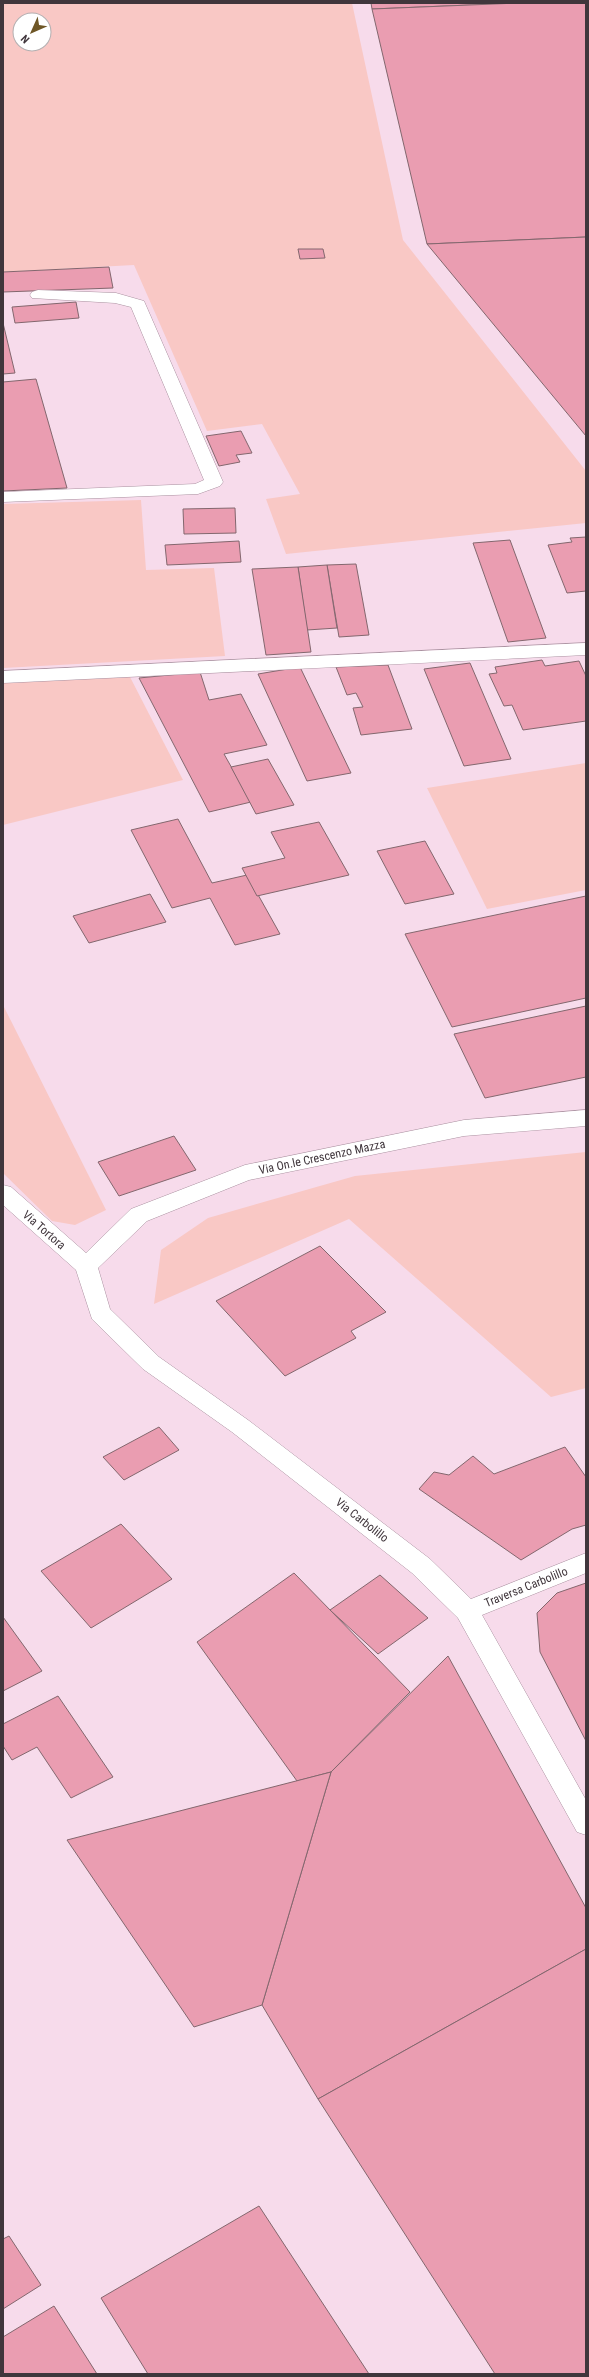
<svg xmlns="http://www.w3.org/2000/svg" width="589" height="2377" viewBox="0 0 589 2377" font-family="'Roboto Condensed',sans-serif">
	<rect width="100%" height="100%" fill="#f7dbeb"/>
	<g fill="#f9c8c5" fill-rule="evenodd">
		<path d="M3 3H352L403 240 586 471V523L286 554 266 499 300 494 262 424 207 431 134 265 3 272ZM20 20H44V44H20Z"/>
		<path d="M141 500 146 570 214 568 225 656 3 668V504Z"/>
		<path d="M130 677 183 780 3 825V683Z"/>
		<path d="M586 763V890L487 909 427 788Z"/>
		<path d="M3 1005 106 1210 75 1225 52 1221 3 1173Z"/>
		<path d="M586 1152V1388L551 1397 349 1219 154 1304 161 1250 208 1218 355 1176Z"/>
	</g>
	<g fill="#ea9db1" stroke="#83676e">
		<path d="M371 3H519L372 9Z"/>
		<path d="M519 3H586V237L427 244 372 9Z"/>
		<path d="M586 237V436L427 244Z"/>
		<path d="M298 249H323L325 258 300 259Z"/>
		<path d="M109 267 113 288 3 292V272Z"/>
		<path d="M76 302 79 318 15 323 12 307Z"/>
		<path d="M3 323 15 373 3 374Z"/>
		<path d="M36 379 67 488 3 491V382Z"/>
		<path d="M241 431 252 453 236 455 240 462 219 466 206 436Z"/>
		<path d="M235 508 236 533 184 534 183 509Z"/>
		<path d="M586 537V591L567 593 548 545 572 542 570 538Z"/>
		<path d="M510 540 546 638 508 642 473 543Z"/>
		<path d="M239 541 241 562 167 565 165 545Z"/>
		<path d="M356 564 369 635 339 637 327 565Z"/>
		<path d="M327 565 337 628 307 630 298 567Z"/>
		<path d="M298 567 311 652 266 655 252 569Z"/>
		<path d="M542 660 545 666 579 661 586 676V721L523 730 512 705 504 706 489 674 497 673 495 667Z"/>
		<path d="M470 663 511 759 464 766 424 669Z"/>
		<path d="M388 665 412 729 361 735 353 708 363 707 356 693 347 695 336 667Z"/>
		<path d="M300 667 351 773 307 781 258 674Z"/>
		<path d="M200 672 209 700 241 694 267 745 224 754 251 802 209 812 139 678Z"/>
		<path d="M268 759 294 805 256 814 231 767Z"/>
		<path d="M178 819 212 883 247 875 280 934 235 945 210 898 172 908 131 830Z"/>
		<path d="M319 822 349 875 257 896 242 868 285 858 271 832Z"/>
		<path d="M425 841 454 894 405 904 377 851Z"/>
		<path d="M150 894 166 922 89 943 73 916Z"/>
		<path d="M586 896V998L452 1027 405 934Z"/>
		<path d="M586 1006V1077L485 1098 454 1034Z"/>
		<path d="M174 1136 196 1170 119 1196 98 1162Z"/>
		<path d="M320 1246 386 1312 351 1331 356 1338 285 1376 216 1301Z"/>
		<path d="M159 1427 179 1450 124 1480 103 1457Z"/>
		<path d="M565 1447 586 1477V1525L572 1529 521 1560 419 1489 434 1472 449 1475 473 1456 494 1474Z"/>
		<path d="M121 1524 172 1579 91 1628 41 1571Z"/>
		<path d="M294 1573 410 1692 331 1772 297 1781 197 1642Z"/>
		<path d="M380 1575 428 1618 378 1654 330 1610Z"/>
		<path d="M586 1583V1741L540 1652 537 1613 557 1593Z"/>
		<path d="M3 1617 42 1671 3 1691Z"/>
		<path d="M448 1656 586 1908V1949L318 2099 262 2005 331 1772Z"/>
		<path d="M58 1696 113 1777 71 1798 37 1747 12 1760 3 1746V1724Z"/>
		<path d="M331 1772 262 2005 194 2027 67 1840Z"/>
		<path d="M586 1949V2374H495L318 2099Z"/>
		<path d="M259 2206 369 2374H148L101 2298Z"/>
		<path d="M9 2236 41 2285 3 2309V2239Z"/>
		<path d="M54 2306 97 2374H3V2337Z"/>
	</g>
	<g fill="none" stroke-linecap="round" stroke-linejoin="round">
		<defs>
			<g id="street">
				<path d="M38 290 116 293 144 301 223 482 220 486 198 494 3 502V492L195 484 204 480 131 307 115 303 32 298 30 295 32 292Z"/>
				<path d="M586 643V655L3 683V671Z"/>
				<path d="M586 1110V1126L464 1136 249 1180 147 1221 98 1268 110 1309 159 1357 248 1420 430 1559 471 1599 586 1553V1573L482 1615 586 1800V1835L577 1832 458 1618 412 1573 232 1432 143 1369 92 1319 76 1270 3 1205V1185L11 1187 86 1253 131 1209 245 1165 464 1120Z"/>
			</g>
		</defs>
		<use href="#street" stroke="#aa91a0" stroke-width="1"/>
		<use href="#street" fill="#fff" fill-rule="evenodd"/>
	</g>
	<g text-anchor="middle" stroke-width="4" stroke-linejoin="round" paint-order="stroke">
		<g font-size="12" fill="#40363c" stroke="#fff">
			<text transform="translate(322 1157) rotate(-12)" y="4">Via On.le Crescenzo Mazza</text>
			<text transform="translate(44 1230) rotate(41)" y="4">Via Tortora</text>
			<text transform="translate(362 1520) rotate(38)" y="4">Via Carbolillo</text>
			<text transform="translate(526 1587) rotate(-22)" y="4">Traversa Carbolillo</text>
		</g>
	</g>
	<rect width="589" height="2377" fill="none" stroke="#40363c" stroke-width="8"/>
	<g transform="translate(32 32) rotate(225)"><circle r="19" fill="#ffffff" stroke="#b3afb1"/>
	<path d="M0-3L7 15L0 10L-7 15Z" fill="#6e5626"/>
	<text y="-6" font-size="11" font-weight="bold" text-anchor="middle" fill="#40363c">N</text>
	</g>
</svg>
